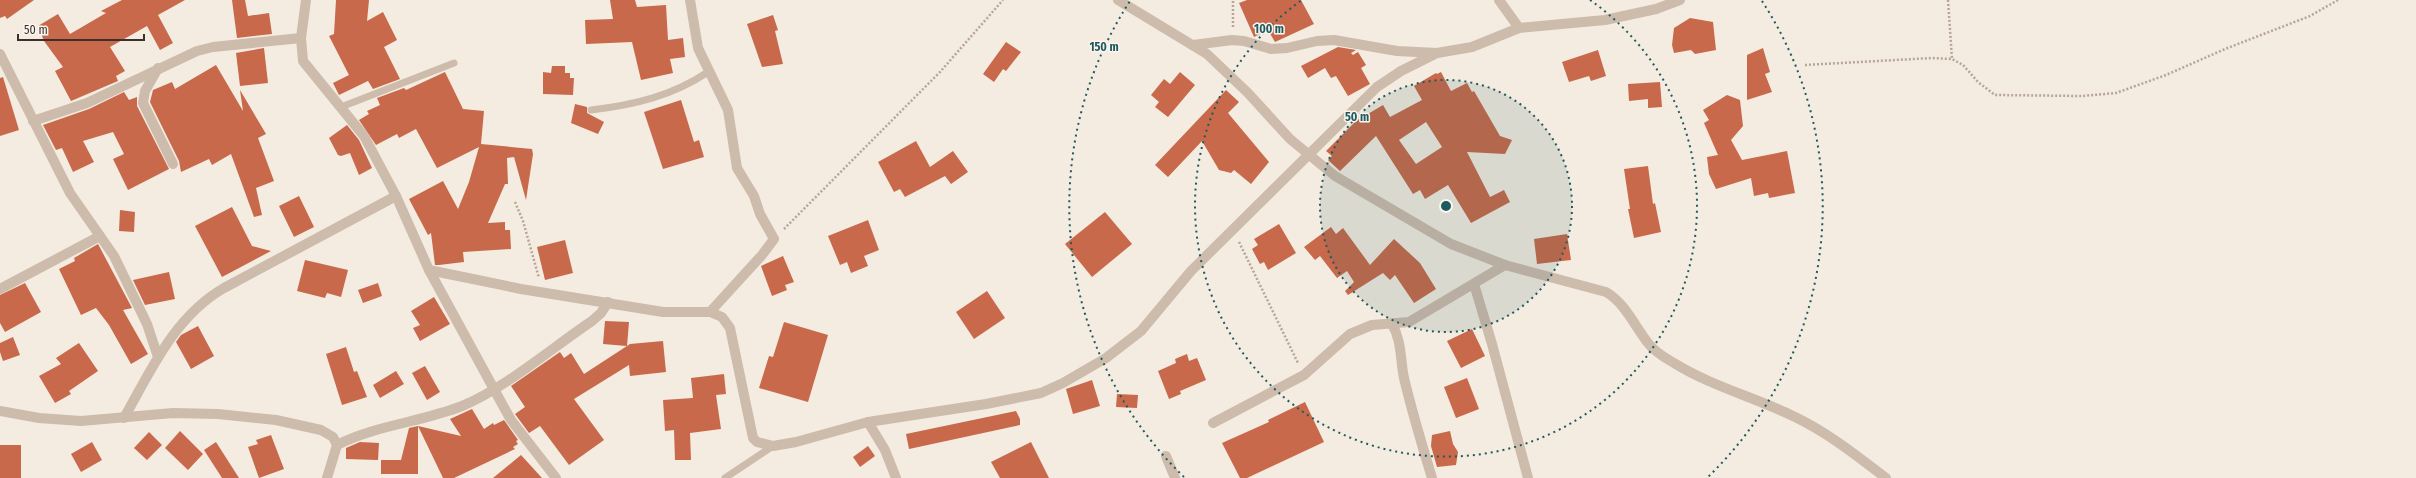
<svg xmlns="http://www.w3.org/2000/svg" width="2416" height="478" viewBox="0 0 2416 478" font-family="'Fira Sans Condensed',sans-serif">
	<rect width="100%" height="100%" fill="#f4ebe1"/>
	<g fill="#c8694b" fill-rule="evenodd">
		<path d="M0 0H34L7 19 5 16 0 18Z"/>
		<path d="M122 0H185L158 15 173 43 160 50 147 26 110 47 125 71 116 76 118 81 71 101 55 71 63 67 44 41 38 26 58 14 70 34 106 13 101 11Z"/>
		<path d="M232 0H245L248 16 269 13 272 34 237 38Z"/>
		<path d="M336 0H369L367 21 383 12 397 40 384 47 400 79 373 89 368 81 339 95 333 83 349 75 329 36 334 34Z"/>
		<path d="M610 0H635L637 7 666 5 668 40 683 38 685 57 670 59 673 73 641 80 632 42 586 44 585 20 613 19Z"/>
		<path d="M1247 0H1301L1314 24 1275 42 1268 30 1254 37 1239 3Z"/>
		<path d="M773 15 778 30 775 31 783 64 762 67 747 24Z"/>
		<path d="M1690 18 1713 22 1716 50 1695 54 1691 50 1674 53 1672 45 1674 28Z"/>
		<path d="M1006 42 1021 52 1006 71 1003 69 994 82 983 74Z"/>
		<path d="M1338 47 1356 50 1351 53 1353 55 1358 52 1366 65 1361 68 1370 84 1348 96 1336 76 1331 78 1325 68 1308 78 1301 66Z"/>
		<path d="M264 48 268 83 240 86 236 53Z"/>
		<path d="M1763 48 1770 72 1765 74 1772 92 1747 100V55Z"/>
		<path d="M1598 50 1606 76 1591 81 1589 76 1569 82 1562 62Z"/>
		<path d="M216 65 243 111 240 90 266 134 258 138 274 181 256 188 262 215 254 217 231 154 212 165 209 159 181 172 179 161 150 102 153 90 172 82 175 89Z"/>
		<path d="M552 66H565V73H570V78H574L573 95 543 94V72L551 73Z"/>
		<path d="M445 72 463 109 484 111 481 144 532 149 533 154 526 200 514 157 507 158 508 184H505L488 223 505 222V230H510L511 249 463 252 464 262 439 265H435L431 233 428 235 409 199 443 181 458 209 469 182 479 147 437 168 416 129 399 138 397 134 376 145 359 120 369 114 367 111 380 105 377 98 404 88 406 90Z"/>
		<path d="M1180 72 1195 85 1168 117 1155 107 1159 102 1151 95 1164 79 1170 84Z"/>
		<path d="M1441 72 1451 91 1467 83 1472 92 1474 91 1500 136 1512 140 1505 154 1467 152 1490 197 1504 190 1510 202 1471 223 1448 185 1425 199 1420 190 1413 194 1376 136 1340 171 1328 160 1332 156 1326 151 1356 121 1383 105 1390 117 1422 100 1414 86 1436 73 1437 74ZM1426 122 1442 147 1416 164 1399 140Z"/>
		<path d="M3 77 19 130 0 136V78Z"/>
		<path d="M1660 82 1662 107 1648 108V99L1629 101 1628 84Z"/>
		<path d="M1226 90 1239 102 1228 113 1269 162 1251 184 1234 170 1231 173 1219 170 1202 141 1168 177 1155 165Z"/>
		<path d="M124 92 129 100 137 97V106L169 169 128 190 113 159 124 154 113 132 83 141 94 162 73 172 62 148 56 150 43 125 89 109Z"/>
		<path d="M1727 95 1740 100 1743 126 1731 140 1742 160 1787 151 1795 193 1769 198 1768 193 1754 196 1751 178 1716 189 1709 174 1707 157 1718 155 1704 123 1709 120 1703 110Z"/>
		<path d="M681 100 694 142 699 140 704 157 663 169 644 112Z"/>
		<path d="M575 104 587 107V113L604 122 598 134 571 123Z"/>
		<path d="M347 125 359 140 372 168 359 175 350 153 341 156 338 155 329 138Z"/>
		<path d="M916 141 930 167 953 151 968 172 951 184 945 176 905 197 900 189 894 192 878 162Z"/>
		<path d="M1648 166 1653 204 1655 203 1661 232 1634 238 1628 209H1630L1624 169Z"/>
		<path d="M299 196 314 227 294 237 279 206Z"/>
		<path d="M232 207 252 246 271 251 222 277 195 226Z"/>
		<path d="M120 210 135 212 134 232 119 231Z"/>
		<path d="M1105 212 1132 244 1092 277 1065 244Z"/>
		<path d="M868 220 879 250 864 256 868 266 851 273 847 262 840 265 828 236Z"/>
		<path d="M1279 224 1296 253 1268 270 1264 262 1260 264 1252 249 1258 245 1254 239Z"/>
		<path d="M1331 227 1336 234 1343 228 1370 265 1394 239 1420 263 1436 289 1414 303 1395 275 1390 280 1383 273 1348 295 1345 291 1354 282 1347 271 1337 278 1320 256 1315 260 1304 247Z"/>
		<path d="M1567 234 1571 260 1537 264 1534 239Z"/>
		<path d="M565 240 573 273 545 280 537 247Z"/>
		<path d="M98 244 132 308 123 310 148 354 131 364 109 325 96 308 81 315 59 269 75 261 74 258Z"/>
		<path d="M783 256 794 282 785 285 787 290 772 296 761 266Z"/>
		<path d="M305 260 348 270 341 297 327 293 325 298 297 291Z"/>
		<path d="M169 272 175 299 145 305 133 280Z"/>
		<path d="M25 283 41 312 5 332 0 323V295Z"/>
		<path d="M378 283 382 296 363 303 358 290Z"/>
		<path d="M987 291 1005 318 974 339 956 312Z"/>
		<path d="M434 297 450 324 420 341 413 328 420 325 411 311Z"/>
		<path d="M605 321 629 322 627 346 603 344Z"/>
		<path d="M784 322 828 335 808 402 759 388 769 356 773 357Z"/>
		<path d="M198 326 214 356 191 369 176 342 181 335Z"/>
		<path d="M1472 329 1485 356 1461 368 1447 341Z"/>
		<path d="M13 337 20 355 3 361 0 352V343Z"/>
		<path d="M663 341 666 372 630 376 629 365 574 399 604 440 569 465 540 426 529 433 515 414 525 407 511 386 560 352 564 358 571 353 584 374 630 344Z"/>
		<path d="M79 343 98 371 69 391 71 394 55 403 39 376 61 364 56 358Z"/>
		<path d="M346 347 354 372 357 371 367 397 342 405 326 354Z"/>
		<path d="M1187 354 1189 361 1197 358 1206 380 1180 391 1181 394 1169 399 1158 371 1176 363 1175 359Z"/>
		<path d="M425 366 440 392 427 400 412 373Z"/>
		<path d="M396 371 404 384 380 398 373 385Z"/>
		<path d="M724 374 726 394 716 395 721 429 690 433 691 460H675L674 430 665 431 663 400 693 398 691 378Z"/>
		<path d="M1467 378 1479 409 1456 418 1444 387Z"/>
		<path d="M1092 380 1100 406 1073 414 1066 389Z"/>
		<path d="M1117 394 1138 395 1137 408 1116 407Z"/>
		<path d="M1305 402 1324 442 1247 478H1240L1222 443 1269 422 1268 420Z"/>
		<path d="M472 409 484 429 493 423 494 425 504 420 518 440 516 441 518 444 513 447 515 449 454 478H443L418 426 461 436 450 419Z"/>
		<path d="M1016 411 1020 419V425L909 449 906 434Z"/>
		<path d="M418 426V474H381V460H401L409 428Z"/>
		<path d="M180 431 203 454 188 470 165 448Z"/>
		<path d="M1450 431 1453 444 1458 452 1456 465 1437 467 1431 446 1432 435Z"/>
		<path d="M149 432 162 445 147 460 134 448Z"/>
		<path d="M271 435 284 469 259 478 248 447 258 444 256 440Z"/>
		<path d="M92 442 102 460 81 472 71 454Z"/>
		<path d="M216 442 239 478H222L204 450Z"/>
		<path d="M360 442 379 443 378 460 346 459V448Z"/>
		<path d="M1031 442 1049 478H1000L991 462Z"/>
		<rect x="0" y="445" width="21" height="33"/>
		<path d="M868 446 875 456 860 467 853 457Z"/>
		<path d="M521 455 542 478H493Z"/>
	</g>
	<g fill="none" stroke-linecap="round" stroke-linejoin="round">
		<g stroke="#b9a596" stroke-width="2.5" stroke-dasharray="2 2" stroke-linecap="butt">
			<path d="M1948 0 1952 59"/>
			<path d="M1233 27V0"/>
			<path d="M1805 65 1932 58 1952 59 1963 65 1978 82 1995 95 2082 96 2116 93 2166 75 2225 49 2310 16 2338 0"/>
			<path d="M515 202 523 221 539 278"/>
			<path d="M784 229 940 72 1003 0"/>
			<path d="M1239 242 1298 363"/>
		</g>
		<g stroke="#cdbbac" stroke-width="7">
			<path d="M341 107 454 63"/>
			<path d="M591 110C634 105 672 96 708 72"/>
			<path d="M725 478 773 446"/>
		</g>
		<g stroke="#cdbbac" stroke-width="10">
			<path d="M306 0 301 38 303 61 364 136 396 196 429 270 501 402 511 420 556 478"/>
			<path d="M690 0 698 48 728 110 737 168 754 196 760 214 774 239 762 255 710 312"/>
			<path d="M1118 0 1207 54 1248 93 1290 139 1335 176 1451 244 1505 265 1606 292C1625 303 1634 325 1648 343 1654 351 1665 358 1674 363 1711 386 1754 397 1793 416 1827 432 1856 455 1886 478"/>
			<path d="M1499 0 1519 28"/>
			<path d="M1193 45 1232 40 1244 41 1271 49 1287 48 1317 41 1334 40 1397 51 1437 53 1472 47 1519 28 1605 20 1656 9 1680 0"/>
			<path d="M0 54 70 193 114 256 147 324 158 357"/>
			<path d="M158 68 145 91 143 103 173 164"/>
			<path d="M33 121 87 103 197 51 213 47 301 38"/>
			<path d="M429 270 521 289 663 312H710L722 317 730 328 753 438 757 442 773 446 796 442 868 422 986 404 1041 393 1063 383 1106 358 1141 331 1191 271 1377 87 1401 71 1437 53"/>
			<path d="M1474 284 1492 344 1528 478"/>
			<path d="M0 289 100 236"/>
			<path d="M1392 324C1402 341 1400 359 1404 378 1412 412 1422 445 1432 478"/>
			<path d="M0 411 39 418 81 421 173 413 218 414 276 420 321 430 333 437 337 445 327 478"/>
			<path d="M124 418C151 370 175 316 224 288L396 196"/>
			<path d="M868 422 885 450 896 478"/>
			<path d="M1213 423 1304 375 1350 334 1372 325 1409 322 1505 265"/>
			<path d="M337 445C376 425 422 422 462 406 504 389 553 347 592 321L601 313 608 302"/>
			<path d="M1166 456 1175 478"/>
		</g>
	</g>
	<circle cx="1446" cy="206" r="126" fill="#1f5a5e" fill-opacity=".12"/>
	<g fill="none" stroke="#1f5a5e" stroke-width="2" stroke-dasharray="2 4">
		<circle cx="1446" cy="206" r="126"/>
		<path d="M1590 0A251 251 0 1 1 1302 0"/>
		<path d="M1184 477A377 377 0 0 1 1130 1M1762 1A377 377 0 0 1 1708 477"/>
	</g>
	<circle cx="1446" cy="206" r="6" fill="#1f5a5e" stroke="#fbf5ee" stroke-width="2"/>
	<g font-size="12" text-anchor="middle" font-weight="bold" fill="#1f5a5e" stroke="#fbf5ee" stroke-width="3" stroke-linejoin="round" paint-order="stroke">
		<text x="1269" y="33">100 m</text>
		<text x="1104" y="51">150 m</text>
		<text x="1357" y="121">50 m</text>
	</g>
	<path d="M18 34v6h126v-6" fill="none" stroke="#3b302b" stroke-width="2"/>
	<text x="24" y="34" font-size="12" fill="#3b302b" stroke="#fbf5ee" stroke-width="3" paint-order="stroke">50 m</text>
</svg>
